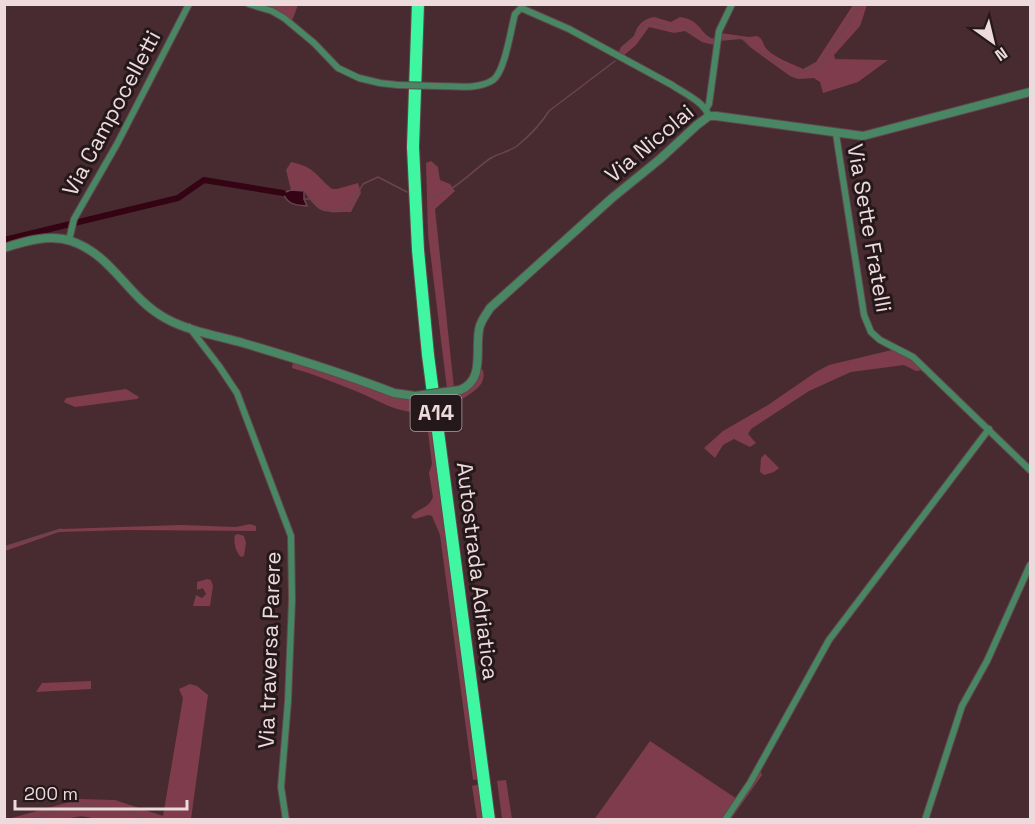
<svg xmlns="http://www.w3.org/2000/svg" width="1035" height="824" viewBox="0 0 1035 824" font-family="'Space Grotesk',sans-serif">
	<rect width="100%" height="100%" fill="#472b31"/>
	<g fill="#7f3c4d">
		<path d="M266 5H298L292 21 279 12 265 7Z"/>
		<path d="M853 5H867L860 26 834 55 835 59 888 60 858 82 823 93 820 82 814 78 798 79 790 76 750 47 742 39 719 41 720 33 749 37 757 36C763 39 762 41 765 47 772 57 793 64 803 69L816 62Z"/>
		<path d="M654 17 671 22 680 17C701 20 698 32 713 39L715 36 714 45 702 42 685 31 674 33 649 27 636 45 621 58 617 56 621 47 634 36C637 26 642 19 654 17Z"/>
		<path d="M431 161 438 167 440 180 450 184 455 191 435 209 454 388 447 389 428 234 426 163Z"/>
		<path d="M291 162C315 167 315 175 332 189H337L358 183 361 193 351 212C324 212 320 216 304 191L291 190 286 170Z"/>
		<path d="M896 349 912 359 924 370 916 371 904 365 851 372 809 391 751 429 748 434 756 443 750 447 734 439 723 445 715 458 704 448 723 431 768 405 816 372 829 365Z"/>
		<path d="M293 362 404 399 428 400 480 779 473 780 440 535 432 516 428 515 415 519 411 517C417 508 429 509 433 497L429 473 432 464 426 416 424 413C392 412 381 401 353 390 333 382 313 374 292 368Z"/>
		<path d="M479 369 483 370C488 392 460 394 455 408L449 406 448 397 468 389Z"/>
		<path d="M126 389 139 397 137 399 75 407 64 402 66 398Z"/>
		<path d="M765 454 779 468 774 472 764 475 760 472 761 458Z"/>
		<path d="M469 501 473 502 474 510 470 518H462L461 505Z"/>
		<path d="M250 524 256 526V531L128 530 59 532 5 551V547L62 529 182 525 236 527Z"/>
		<path d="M238 534 244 536 246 543 244 556 241 557C236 553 233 542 235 535Z"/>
		<path d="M207 579 211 580 213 586 210 606H193L196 595 202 598 206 594 203 588 197 590V582Z"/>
		<path d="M91 681V689L36 692 42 683Z"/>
		<path d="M190 684 197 686 208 695 191 819 99 820C79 814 80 817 61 820 44 822 25 820 8 819L80 799 115 800 163 816 183 698 179 689Z"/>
		<path d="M650 741 737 799 722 819 594 820Z"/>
		<path d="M760 770 762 775 731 819 728 820Z"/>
		<path d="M506 780 512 819H502L497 781Z"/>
		<path d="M480 784 484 819H477L472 786Z"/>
	</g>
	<path fill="#340414" stroke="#6b4450" stroke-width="1.5" d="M291 190 304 191V199L307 206C295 205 288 205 283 193Z"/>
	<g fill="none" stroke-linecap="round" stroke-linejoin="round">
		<g stroke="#6b4450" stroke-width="1.5">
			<path d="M721 39 741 38 794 74 819 66 861 4"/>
			<path d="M620 54 646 22 675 28 682 25 707 40 714 39"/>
			<path d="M428 196C447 200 476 167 491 158 499 153 509 152 517 146 528 137 541 124 549 111L615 61"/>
			<path d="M304 199H311L326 210 343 209 353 202 363 184 378 177 407 192"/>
			<path d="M4 547 61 529"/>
			<path d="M28 820 79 805 120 808 148 820"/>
		</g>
		<path stroke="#340414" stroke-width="6" d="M4 240 178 198 204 180 283 193"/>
		<defs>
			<g id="minor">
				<path d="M249 4 272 11 284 18 314 43 338 68 359 78 380 83 398 85"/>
				<path d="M437 86C454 86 478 90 493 80 505 72 511 28 515 14L521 8 569 29 672 85C685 94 703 101 709 116"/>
				<path d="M706 109 709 104 719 31 732 4"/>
				<path d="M836 134 864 315 871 332 880 340 913 357 1030 470"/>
				<path d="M69 240 74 219 117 144 189 4"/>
				<path d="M189 327 219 366 237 393 291 536 292 600 288 701 281 787 286 820"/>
				<path d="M725 820 750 783 829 640 989 429"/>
				<path d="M925 820 962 706 987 661 1030 565"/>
			</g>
			<g id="tertiary">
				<path d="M4 248C25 241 50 234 71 241 113 255 128 298 165 318 188 331 218 336 243 343 294 358 345 374 394 393L415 396"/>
				<path d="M460 390C485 380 475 351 479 330 480 321 486 315 490 308L612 198 660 159 697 125 709 116H716L863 136 1030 92"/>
			</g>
			<path id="motorway" d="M418 4 413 147 418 250 428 355 489 820"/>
		</defs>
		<use href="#minor" stroke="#61474d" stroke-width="8"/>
		<use href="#tertiary" stroke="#61474d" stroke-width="10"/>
		<use href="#motorway" stroke="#61474d" stroke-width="14"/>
		<use href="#minor" stroke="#498663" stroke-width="6"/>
		<use href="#tertiary" stroke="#498663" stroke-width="8"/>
		<use href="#motorway" stroke="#3ff7a0" stroke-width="12"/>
		<defs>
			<path id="minor-bridge" d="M398 85 437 86"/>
			<path id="tertiary-bridge" d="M415 396 460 390"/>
		</defs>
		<use href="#minor-bridge" stroke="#61474d" stroke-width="8" stroke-linecap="butt"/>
		<use href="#tertiary-bridge" stroke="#61474d" stroke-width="10" stroke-linecap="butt"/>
		<use href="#minor-bridge" stroke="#498663" stroke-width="6"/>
		<use href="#tertiary-bridge" stroke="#498663" stroke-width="8"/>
	</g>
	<g text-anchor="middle" stroke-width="6" stroke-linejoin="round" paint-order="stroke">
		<rect fill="#25181b" stroke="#b0a0a3" stroke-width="1.5" x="410.5" y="395" width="51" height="36" rx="4.5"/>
		<g font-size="21" font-weight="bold" fill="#ecdadd">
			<text x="436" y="420">A14</text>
		</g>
		<g font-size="22" fill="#ecdadd" stroke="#25181b">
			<text transform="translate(111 113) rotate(-62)" y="8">Via Campocelletti</text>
			<text transform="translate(649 143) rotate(-40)" y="8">Via Nicolai</text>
			<text transform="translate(870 228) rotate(80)" y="8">Via Sette Fratelli</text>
			<text transform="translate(478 571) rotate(83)" y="8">Autostrada Adriatica</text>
			<text transform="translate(269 650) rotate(-88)" y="8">Via traversa Parere</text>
		</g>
	</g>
	<rect width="1035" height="824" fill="none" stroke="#ecdadd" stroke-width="12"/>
	<g transform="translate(993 42) rotate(146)" stroke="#25181b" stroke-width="4.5" paint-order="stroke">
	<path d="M0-4.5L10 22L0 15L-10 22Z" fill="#ecdadd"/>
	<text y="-9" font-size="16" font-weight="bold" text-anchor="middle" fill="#ecdadd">N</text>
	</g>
	<path d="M15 800v9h172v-9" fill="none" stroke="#ecdadd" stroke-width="3"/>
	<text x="24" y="800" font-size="18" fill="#ecdadd" stroke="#25181b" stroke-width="4.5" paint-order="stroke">200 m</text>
</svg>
